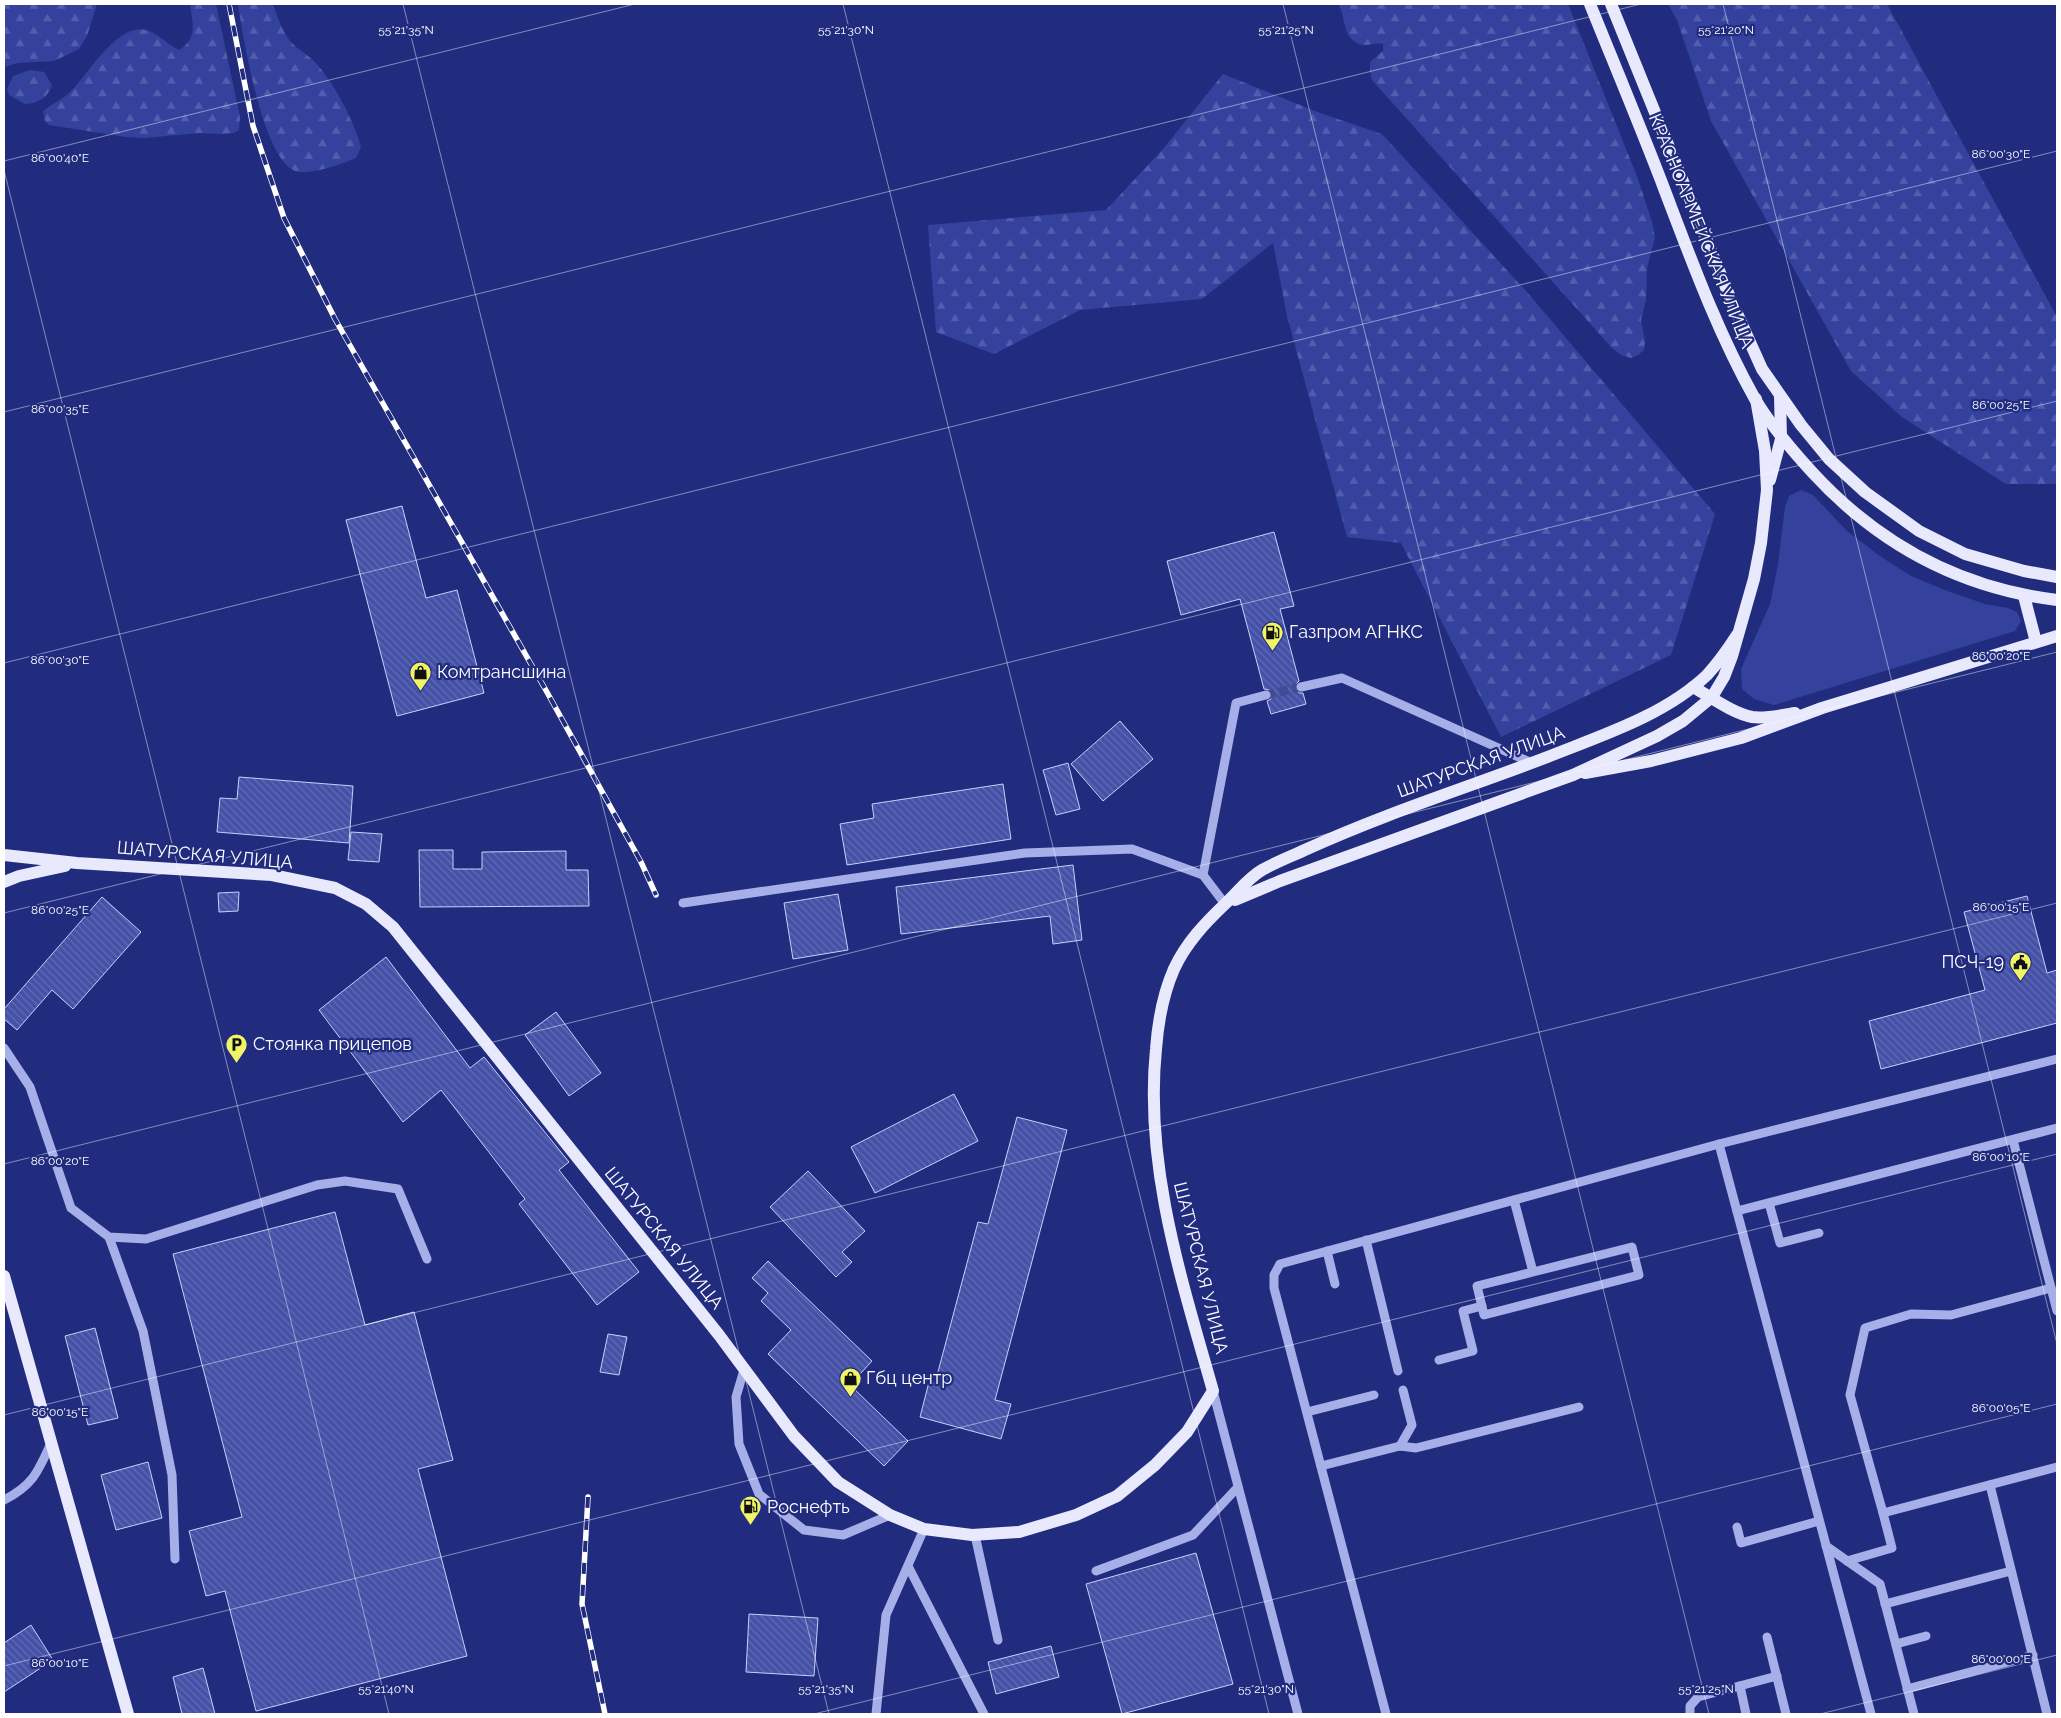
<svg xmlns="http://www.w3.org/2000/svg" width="2061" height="1718" viewBox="0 0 2061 1718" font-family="Raleway,sans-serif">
	<defs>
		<pattern id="forest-firs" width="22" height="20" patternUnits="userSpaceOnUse" patternTransform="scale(1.25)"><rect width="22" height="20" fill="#34429e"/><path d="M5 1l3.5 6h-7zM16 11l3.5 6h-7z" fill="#525ead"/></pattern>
		<pattern id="building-back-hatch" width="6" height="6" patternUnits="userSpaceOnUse" patternTransform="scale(1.25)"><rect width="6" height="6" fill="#4551a7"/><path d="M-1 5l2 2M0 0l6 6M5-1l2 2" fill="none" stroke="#616bb4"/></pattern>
	</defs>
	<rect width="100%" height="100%" fill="#212c7f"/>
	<path fill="#34429e" d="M1801 490 1813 495 1847 531 1880 556 1911 576 1950 592 1985 604 2008 608 2017 612 2021 621 2015 631 1774 705 1754 699 1742 689 1741 669 1770 604 1778 564 1785 507 1789 496Z"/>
	<g fill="url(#forest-firs)">
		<path d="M4 4H97L87 36 79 49 54 61 18 63 4 67Z"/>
		<path d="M190 4H216L240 117 239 130 234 133 221 134 199 133 145 138 126 137 49 125 45 121 43 111C53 103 66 98 74 88 90 71 118 23 146 30 158 33 168 45 179 50 199 38 192 22 190 4Z"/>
		<path d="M238 4H273C278 18 283 35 294 45 303 53 313 58 320 68 337 89 350 115 359 140L361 147 356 158C342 164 307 177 293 170 262 154 243 37 238 4Z"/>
		<path d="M1338 4H1568L1638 179 1652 222 1655 238 1647 268 1646 300 1641 320 1645 342 1644 350 1638 355 1631 358 1621 355 1612 348 1372 80 1370 72V62L1383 51V44C1375 42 1367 47 1359 44 1341 37 1347 17 1338 4Z"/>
		<path d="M1668 4H1887L2057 317V484H2006L1902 417 1851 371 1711 121 1677 20Z"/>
		<path d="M30 70 44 72 52 85C48 98 38 103 25 104L9 95 7 89 13 76Z"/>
		<path d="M1223 74 1320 113 1382 134 1527 292 1715 514 1671 655 1501 737 1401 543 1347 537 1287 316 1273 243 1202 299 1080 310 994 354 936 332 928 225 1106 210 1164 148Z"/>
	</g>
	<g fill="url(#building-back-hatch)" stroke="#c9d0f6">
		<path d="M402 506 426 598 457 590 484 693 397 716 346 520Z"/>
		<path d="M1274 532 1294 606 1280 609 1299 681 1295 685V689L1299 693H1303L1306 704 1271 714 1267 701 1271 699 1272 694 1270 690 1264 689 1240 599 1181 615 1167 561Z"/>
		<path d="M1120 721 1153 759 1103 801 1071 764Z"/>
		<path d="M1068 763 1080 809 1056 815 1043 770Z"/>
		<path d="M239 777 353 786 349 843 217 832 220 798 237 799Z"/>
		<path d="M1003 784 1011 839 847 865 840 824 874 818 872 804Z"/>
		<path d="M351 832 382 834 379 862 348 860Z"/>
		<path d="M419 850H453V869H482V852L566 851V870H588L589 906 420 907Z"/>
		<path d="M1073 865 1082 940 1053 944 1050 916 901 934 896 887Z"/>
		<path d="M239 892 238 911 219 912 218 893Z"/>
		<path d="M838 894 848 950 793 959 784 903Z"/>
		<path d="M2027 896 2047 973 2057 970V1023L1881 1069 1869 1021 1985 990 1964 912Z"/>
		<path d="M102 897 141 932 73 1009 52 990 17 1030 4 1019V1009Z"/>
		<path d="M386 957 470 1068 484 1057 569 1162 559 1170 639 1272 597 1305 519 1204 525 1199 441 1090 403 1122 319 1010Z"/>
		<path d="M556 1012 601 1073 569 1096 525 1035Z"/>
		<path d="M954 1094 978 1141 875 1193 851 1147Z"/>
		<path d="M1017 1117 1067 1130 995 1400 1011 1404 1001 1439 920 1417 929 1382 935 1383 978 1222 988 1224Z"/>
		<path d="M808 1171 865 1231 842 1252 852 1262 836 1277 770 1207Z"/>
		<path d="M335 1212 365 1325 414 1312 453 1460 418 1469 467 1656 256 1711 225 1591 206 1596 189 1531 242 1517 173 1254Z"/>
		<path d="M768 1261 872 1361 850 1385 908 1441 884 1466 768 1354 791 1330 761 1301 768 1293 752 1278Z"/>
		<path d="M95 1328 118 1418 88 1425 65 1336Z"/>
		<path d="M608 1334 627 1337 619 1375 600 1372Z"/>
		<path d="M148 1462 162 1518 116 1530 101 1475Z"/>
		<path d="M1196 1553 1233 1684 1122 1714 1086 1584Z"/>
		<path d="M749 1614 818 1618 814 1676 746 1672Z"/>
		<path d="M31 1625 53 1660 4 1692V1643Z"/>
		<path d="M1051 1646 1059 1677 996 1694 988 1662Z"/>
		<path d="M203 1668 215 1714H182L173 1677Z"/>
	</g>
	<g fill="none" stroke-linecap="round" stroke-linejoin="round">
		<path stroke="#424c92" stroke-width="9" stroke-dasharray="9 4.5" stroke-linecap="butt" d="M1266 695 1301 687"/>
		<g stroke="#a6afe7" stroke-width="9">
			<path d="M1301 687 1342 678 1532 763"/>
			<path d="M683 903 1025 853 1132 849 1203 875"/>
			<path d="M1225 904 1203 875 1236 703 1266 695"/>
			<path d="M4 1048 30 1087 71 1208 109 1237 146 1239 317 1185 345 1181 398 1189 427 1259"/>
			<path d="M2013 1140 2057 1311"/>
			<path d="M1719 1144 1871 1714"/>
			<path d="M1514 1200 1533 1272 1477 1286 1484 1315 1639 1275 1632 1247 1533 1272"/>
			<path d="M1769 1203 1780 1243 1819 1233"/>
			<path d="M1737 1211 2057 1128"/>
			<path d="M109 1237 143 1331 172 1475 175 1559"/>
			<path d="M1366 1240 1398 1371"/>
			<path d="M1327 1251 1335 1284"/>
			<path d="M2051 1288 1951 1315 1911 1314 1865 1328 1850 1395 1883 1513 2057 1467"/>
			<path d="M1439 1360 1473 1351 1463 1311 1482 1306"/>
			<path d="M744 1370 736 1397 739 1444 759 1494 804 1530 843 1535 890 1515"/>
			<path d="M1213 1391 1298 1714"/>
			<path d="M1307 1412 1374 1395"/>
			<path d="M1400 1446 1412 1425 1403 1390"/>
			<path d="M1321 1466 1400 1446 1416 1448 1579 1407"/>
			<path d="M1990 1485 2047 1714"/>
			<path d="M4 1500C33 1485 38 1472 51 1443"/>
			<path d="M1737 1527 1741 1543 1819 1521"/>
			<path d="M975 1535 998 1640"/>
			<path d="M1826 1546 1880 1584 1914 1714"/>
			<path d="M1847 1561 1892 1548 1883 1513"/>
			<path d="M908 1566 984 1714"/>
			<path d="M1096 1571 1193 1535 1238 1487"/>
			<path d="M1885 1604 2011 1571"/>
			<path d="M1767 1637 1786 1714"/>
			<path d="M1896 1644 1926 1636"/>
			<path d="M1740 1686 1746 1714"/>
			<path d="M1907 1689 2033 1655"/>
			<path d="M876 1714 886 1615 924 1529"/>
			<path d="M1386 1714 1274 1288V1275L1280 1264 1719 1144 2057 1059"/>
			<path d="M1690 1714V1706L1698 1697 1777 1676"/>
		</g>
		<g stroke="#e8e9fd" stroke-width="12">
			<path d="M1590 4C1615 66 1641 128 1665 191 1692 262 1718 333 1755 399 1771 426 1791 449 1812 472 1879 545 1959 588 2057 600"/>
			<path d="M1611 4 1731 300 1762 369 1801 425 1829 459 1865 492 1919 531 1965 554 2024 571 2057 577"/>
			<path d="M1770 480 1781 439 1780 396"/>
			<path d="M2024 596 2036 642"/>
			<path d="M1693 687C1711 697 1732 713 1752 717 1766 719 1781 715 1795 713"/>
			<path d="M1585 773 1651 761 1741 738 1822 708 2057 636"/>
			<path d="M4 855 77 863 272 875 335 888 366 904 393 927 719 1335 794 1436 838 1482 890 1515 924 1529 972 1535 1019 1532 1076 1515 1117 1496 1155 1465 1187 1432 1213 1391C1182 1281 1144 1166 1156 1049 1158 1022 1163 994 1174 969 1186 943 1205 923 1225 904 1237 893 1248 878 1262 870 1276 862 1292 856 1307 849 1386 813 1469 787 1550 756 1603 735 1665 715 1707 675 1718 663 1728 649 1737 635"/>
			<path d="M4 882 19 876 65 866"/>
			<path d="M1235 900 1280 881 1573 775 1657 736 1683 721 1712 697 1724 677 1732 656 1754 579 1761 543 1767 490 1765 451 1756 399"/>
			<path d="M4 1276 128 1714"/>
		</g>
		<defs>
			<g id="rail">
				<path d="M229 4 253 126 284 218 335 319 548 694 641 862 656 895"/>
				<path d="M588 1497 582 1604 605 1714"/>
			</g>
		</defs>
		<use href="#rail" stroke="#fff" stroke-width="5.5"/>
		<use href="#rail" stroke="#212c7f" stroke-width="4" stroke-dasharray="11" stroke-linecap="butt"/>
	</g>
	<path fill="none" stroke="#fff" stroke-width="1" stroke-opacity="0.45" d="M403 4 829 1714M843 4 1269 1714M1283 4 1709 1714M1723 4 2057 1344M4 161 635 4M4 170 389 1714M4 412 1641 4M4 663 2057 151M4 913 2057 401M4 1164 2057 652M4 1415 2057 903M4 1666 2057 1154M814 1714 2057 1404M1820 1714 2057 1655"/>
	<defs>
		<symbol id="fuel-pin" viewBox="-11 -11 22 30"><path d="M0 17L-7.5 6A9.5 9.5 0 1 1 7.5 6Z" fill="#f0f467" stroke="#212c7f"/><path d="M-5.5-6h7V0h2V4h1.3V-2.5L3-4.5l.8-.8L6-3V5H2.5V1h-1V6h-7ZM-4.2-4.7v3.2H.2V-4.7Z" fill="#111"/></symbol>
		<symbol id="shop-pin" viewBox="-11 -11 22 30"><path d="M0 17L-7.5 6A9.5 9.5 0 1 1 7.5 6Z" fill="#f0f467" stroke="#212c7f"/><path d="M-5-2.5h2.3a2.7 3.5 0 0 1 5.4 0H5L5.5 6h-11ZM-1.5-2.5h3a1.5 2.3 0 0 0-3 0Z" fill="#111"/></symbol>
		<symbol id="civic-pin" viewBox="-11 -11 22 30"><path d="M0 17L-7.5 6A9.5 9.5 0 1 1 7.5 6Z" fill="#f0f467" stroke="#212c7f"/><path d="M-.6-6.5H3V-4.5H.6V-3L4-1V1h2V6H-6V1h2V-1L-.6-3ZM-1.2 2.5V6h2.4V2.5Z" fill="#111"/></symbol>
		<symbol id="parking-pin" viewBox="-11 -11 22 30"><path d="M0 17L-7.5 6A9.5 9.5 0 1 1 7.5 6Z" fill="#f0f467" stroke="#212c7f"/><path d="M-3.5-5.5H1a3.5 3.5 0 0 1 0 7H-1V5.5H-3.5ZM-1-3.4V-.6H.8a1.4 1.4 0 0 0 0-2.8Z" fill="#111"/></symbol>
	</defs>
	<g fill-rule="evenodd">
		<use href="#fuel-pin" x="1260" y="620" width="25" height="34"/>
		<use href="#shop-pin" x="408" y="660" width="25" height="34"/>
		<use href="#civic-pin" x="2008" y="950" width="25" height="34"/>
		<use href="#parking-pin" x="224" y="1032" width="25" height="34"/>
		<use href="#shop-pin" x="838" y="1366" width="25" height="34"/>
		<use href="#fuel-pin" x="738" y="1494" width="25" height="34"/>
	</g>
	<g text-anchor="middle" stroke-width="4.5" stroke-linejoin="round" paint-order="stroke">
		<g font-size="18" fill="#fff" stroke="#212c7f">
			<text transform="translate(1701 231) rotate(68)" y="6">КРАСНОАРМЕЙСКАЯ УЛИЦА</text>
			<text transform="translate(1481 762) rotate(-20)" y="6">ШАТУРСКАЯ УЛИЦА</text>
			<text transform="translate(205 855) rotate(5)" y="6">ШАТУРСКАЯ УЛИЦА</text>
			<text transform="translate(664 1238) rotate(51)" y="6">ШАТУРСКАЯ УЛИЦА</text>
			<text transform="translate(1201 1268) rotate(76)" y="6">ШАТУРСКАЯ УЛИЦА</text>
		</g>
		<g font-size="18" fill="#fff" stroke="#212c7f" text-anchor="start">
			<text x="1289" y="638">Газпром АГНКС</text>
			<text x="437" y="678">Комтрансшина</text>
			<text x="2004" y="968" text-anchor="end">ПСЧ-19</text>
			<text x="253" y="1050">Стоянка прицепов</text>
			<text x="866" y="1384">Гбц центр</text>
			<text x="767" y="1513">Роснефть</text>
		</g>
	</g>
	<g font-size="12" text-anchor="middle" fill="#fff" stroke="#212c7f" stroke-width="4.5" stroke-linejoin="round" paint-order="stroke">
		<text x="406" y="34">55°21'35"N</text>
		<text x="846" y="34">55°21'30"N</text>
		<text x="1726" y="34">55°21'20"N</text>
		<text x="1286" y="34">55°21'25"N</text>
		<text x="2001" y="158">86°00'30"E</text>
		<text x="60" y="162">86°00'40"E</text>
		<text x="2001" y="409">86°00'25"E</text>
		<text x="60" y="413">86°00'35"E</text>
		<text x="2001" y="660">86°00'20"E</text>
		<text x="60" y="664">86°00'30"E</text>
		<text x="2001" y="911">86°00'15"E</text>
		<text x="60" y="914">86°00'25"E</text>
		<text x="2001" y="1161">86°00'10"E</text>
		<text x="60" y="1165">86°00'20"E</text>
		<text x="2001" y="1412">86°00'05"E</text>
		<text x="60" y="1416">86°00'15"E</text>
		<text x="2001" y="1663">86°00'00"E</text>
		<text x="60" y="1667">86°00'10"E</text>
		<text x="386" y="1693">55°21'40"N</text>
		<text x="826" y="1693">55°21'35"N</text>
		<text x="1266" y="1693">55°21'30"N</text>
		<text x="1706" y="1693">55°21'25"N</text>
	</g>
	<rect width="2061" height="1718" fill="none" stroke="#ffffff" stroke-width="10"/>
</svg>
